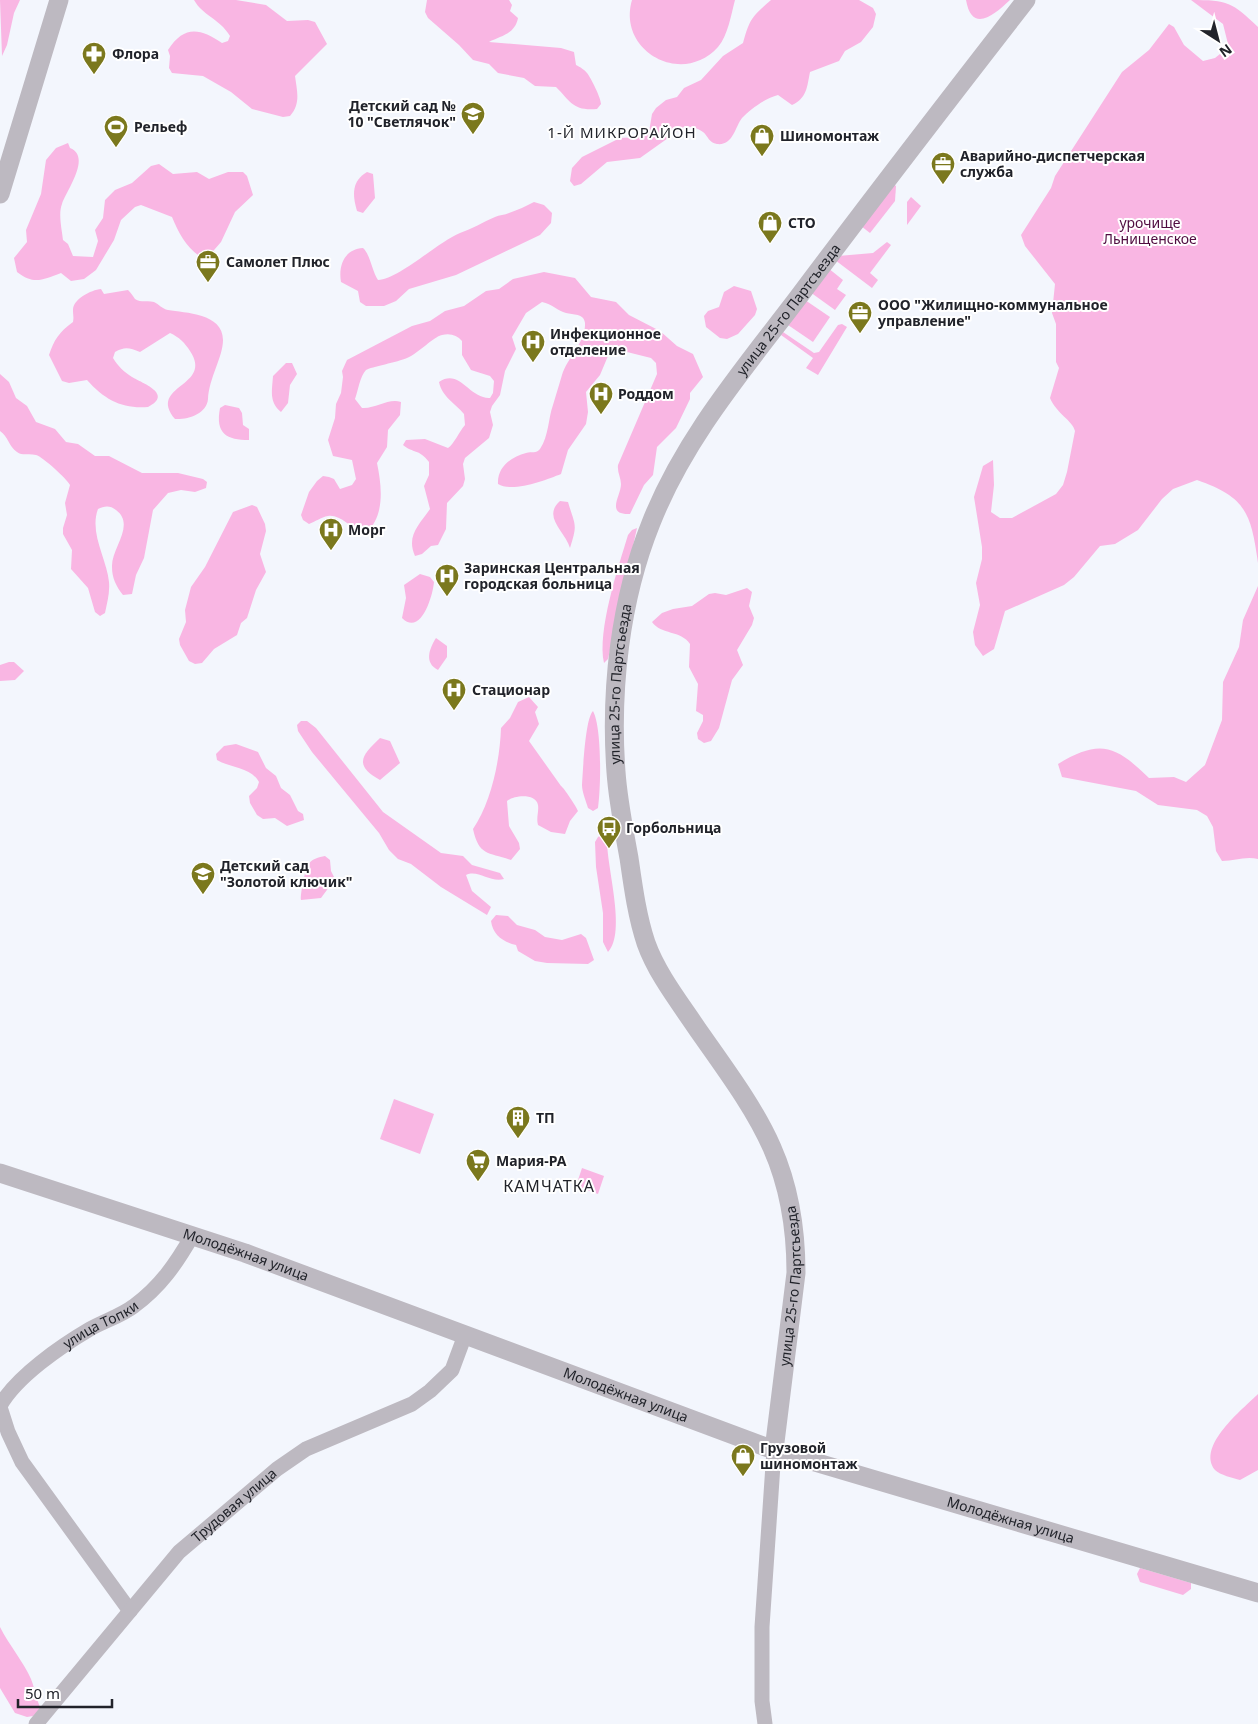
<svg xmlns="http://www.w3.org/2000/svg" width="1258" height="1724" viewBox="0 0 1258 1724" font-family="'Noto Sans',sans-serif">
	<rect width="100%" height="100%" fill="#f3f6fd"/>
	<g fill="#f9b6e3">
		<path d="M0 0H20L14 13 7 45 2 56Z"/>
		<path d="M194 0H236L266 5 287 21 308 20 315 22 327 44 295 76C297 91 301 104 290 116L283 117 252 109 231 92 203 76 172 73 169 68 170 56 168 50C184 25 200 28 222 43L228 41 230 36C219 18 203 16 194 0Z"/>
		<path d="M427 0H509L512 5 510 11 518 18C515 34 501 36 489 42L561 48 574 52 576 65C580 67 585 70 587 73 591 78 601 98 601 104L597 109C573 111 571 102 556 87L535 86 524 78 498 73 489 64 473 60 459 45 428 18 425 12Z"/>
		<path d="M632 0H735C731 15 728 35 718 47 682 87 617 51 632 0Z"/>
		<path d="M771 0H859L873 8 876 14 873 27 861 42 845 51 839 61 810 72C807 87 807 98 792 105L778 95C766 98 750 109 742 118 735 127 733 146 717 144 709 143 708 136 703 132 698 128 691 127 685 126L640 158 607 162 581 184 574 186 570 181 572 168 582 157 620 138 638 137 649 132 652 114 656 108 666 100 677 97 684 88 701 80 723 56 743 43C750 18 752 17 771 0Z"/>
		<path d="M966 0H1010C994 15 972 34 966 0Z"/>
		<path d="M1191 0C1228 0 1232 2 1258 27V563C1251 513 1246 497 1197 480L1173 489 1162 499 1138 530 1115 544 1100 546 1074 577 1064 585 1005 611 994 649 983 656 975 645 973 632 980 605 976 583 982 559V547L974 497 983 466 993 460 994 485 991 512 1000 518H1012L1056 494 1063 485 1067 472 1075 431C1073 421 1056 413 1050 398L1059 368 1056 362V324L1052 313 1055 284 1025 246 1021 235 1051 188 1055 176 1122 72 1149 50 1169 24 1174 27 1184 45 1203 61 1215 58 1225 50 1228 44 1223 24Z"/>
		<path d="M68 143 70 148C92 157 66 191 62 204 58 214 62 230 63 240L68 244 73 256 93 257 98 241 95 230 103 218 105 200 115 190 132 183 151 166 159 164 173 174 197 172 209 179 228 172H243L247 176 253 195 235 212 221 242 208 257 202 258C186 247 179 234 172 217L141 205 135 207 121 220 114 240 96 270 84 279 71 281 61 273C42 280 34 285 17 272L14 258 27 242 26 230 41 194 46 160 56 148Z"/>
		<path d="M367 172 373 174 375 198 363 213 357 211C352 194 352 181 367 172Z"/>
		<path d="M892 183 896 186 895 201 870 233 861 226Z"/>
		<path d="M911 197 921 206 907 225V202Z"/>
		<path d="M534 202 544 205 552 213 551 223 540 235 456 275 409 289 396 301 384 306H366L360 302 358 291 341 282C338 265 345 249 363 248 370 254 372 271 378 280 399 279 438 242 460 233 472 229 483 222 495 217 499 215 505 215 509 213 518 210 526 206 534 202Z"/>
		<path d="M887 242 891 245 870 273 878 280 872 288 835 260 838 256 873 253Z"/>
		<path d="M828 268 843 280 837 289 846 295 835 310 810 292Z"/>
		<path d="M544 272 575 278 591 297 616 302 629 315 660 331 677 346 693 354 703 377 690 393V399L676 428 657 447 653 475 644 485 630 514C605 515 621 496 621 484 621 478 617 472 618 465L657 374 656 363 651 358 619 350 608 356 600 375 586 392 588 412 586 424 568 450 561 474C546 480 512 493 498 484 497 467 511 457 526 453 532 451 536 454 540 449 549 435 548 419 553 405 556 395 559 385 562 375 567 358 586 342 585 323 584 313 573 315 566 313 558 311 552 304 542 302L526 313 512 337 516 349 505 371 500 395 492 406 490 412 493 425 489 438 465 458 463 464 465 479 463 486 447 503 446 529 438 545 431 546 422 554 415 556C406 536 419 525 430 509L424 486 429 475V462C418 448 414 454 403 445L406 440 425 439 448 448C454 444 459 432 465 425L464 414C455 403 442 397 439 382 460 368 469 399 490 398L493 393 494 381 490 376 471 370 462 355V341C457 335 450 333 442 335 433 337 419 353 407 358 398 362 371 367 366 370 360 376 358 391 355 399L362 408C376 409 388 398 401 402L400 415 388 430 387 447 377 463C382 487 385 516 366 533L360 534C352 527 339 514 328 516 321 517 315 522 309 524L303 520 301 515 309 492 317 481 323 476 329 477 334 479 340 489 352 485 356 479 352 460 333 456 328 440 335 418 336 404 341 393 343 377 342 371 347 360 412 326 430 321 445 311 464 306 486 291 499 289 513 279Z"/>
		<path d="M734 286 751 291 757 309 755 315 738 334 727 339 720 338 706 327 704 316 708 311 719 307 724 292Z"/>
		<path d="M101 289 104 294 128 290C131 293 133 296 135 299 141 303 148 300 154 302 159 304 162 309 168 310 185 313 223 313 223 340 223 357 209 378 208 399 207 414 187 420 175 419 147 385 214 387 190 351 185 343 179 337 170 333L140 352C130 348 125 346 115 352L113 358C118 366 124 372 132 377 142 383 174 394 148 407 122 409 105 400 87 380L69 383 62 381 49 355C54 340 59 332 73 322 74 317 73 316 73 310 73 299 91 290 101 289Z"/>
		<path d="M805 300 830 317 813 342 788 325Z"/>
		<path d="M842 324 847 327 818 375 806 368 813 358 781 335 783 332 814 353 819 352 838 325Z"/>
		<path d="M286 363H292L297 374 290 385 288 403 281 412C269 402 272 391 273 376Z"/>
		<path d="M0 374 9 382 16 398 27 406 36 422 55 429 66 442 78 444 95 456H109L142 473H178L203 479 207 482 206 488 195 492 181 490 168 493 153 510 144 558 136 575 132 594 123 595C116 586 112 578 112 567 111 548 136 525 116 510 110 505 104 506 98 509 89 533 107 559 109 582 110 593 107 603 105 613L100 616 95 612 88 588 71 569 72 550 63 534V528L67 515 65 503 70 485C67 479 43 457 36 455 29 453 22 456 17 452 9 447 8 436 0 431Z"/>
		<path d="M225 405 239 408 242 413 243 425 249 429V440C227 440 215 434 220 408Z"/>
		<path d="M560 501 568 502C575 526 578 523 570 548 565 531 542 517 560 501Z"/>
		<path d="M252 505 257 507 265 524 266 531 260 554 266 572 256 590 247 618 241 623 237 635 214 649 202 663 195 664 189 661 180 645 179 639 186 622 185 610 191 587 205 567 233 512Z"/>
		<path d="M637 528 608 659 604 663C597 631 618 568 628 535L632 530Z"/>
		<path d="M420 574 430 577 434 582C433 595 421 637 402 618L406 598 404 585Z"/>
		<path d="M1258 586V859C1245 856 1235 861 1222 861L1216 851 1213 827 1207 816 1197 810 1158 805 1136 791 1062 777 1058 764C1100 739 1115 745 1149 778L1174 777 1186 782 1205 765 1222 720 1223 682 1239 647 1243 620Z"/>
		<path d="M747 588 752 592 749 606 754 618 752 625 737 650 743 665 732 680 719 728 711 741 704 743 698 739 697 733 703 721V715L696 711 698 684 689 667 690 644C681 630 661 635 652 622L662 613 673 609 692 606 709 594 715 593 726 595Z"/>
		<path d="M436 638 447 646V657L438 670C424 663 429 649 436 638Z"/>
		<path d="M9 662H14L24 671 15 680 0 681V665Z"/>
		<path d="M529 697 538 707 535 712 539 724 529 741 561 786C564 788 576 806 578 811L570 821 565 834 551 832 538 825C536 818 539 812 538 805 536 793 514 795 507 801L509 826 519 843 520 849 511 860C488 852 479 856 473 829 491 803 500 760 501 728L510 718 518 702Z"/>
		<path d="M593 711C602 728 601 787 598 808L593 811 588 808C586 801 582 792 582 785 583 771 585 719 593 711Z"/>
		<path d="M301 721H307L316 728 383 812 441 853 463 856 472 865 500 873 504 879C490 883 478 869 466 875L472 891 491 907 487 915 441 887 411 864 398 859 389 850 379 833 312 752 298 731 297 725Z"/>
		<path d="M380 738 390 741 400 763 380 780C353 765 362 755 380 738Z"/>
		<path d="M236 744 258 752 266 768 276 776 281 788 290 795 298 811 303 814 304 820 287 826 275 818 263 819 257 815 250 803 249 796 257 788 259 782C251 767 230 768 217 760L216 754 224 746Z"/>
		<path d="M604 833 607 838C606 866 627 932 608 952L603 942V913L596 867 595 842 598 837Z"/>
		<path d="M325 856 330 860 331 871 335 879 321 898 301 900C300 895 305 870 308 865 311 859 319 857 325 856Z"/>
		<path d="M496 915 508 916 517 925 535 930 545 937 562 940 581 934 586 938 594 960 588 964 547 963 535 961 518 951 516 945C503 942 493 935 491 921Z"/>
		<path d="M394 1099 434 1114 420 1154 380 1139Z"/>
		<path d="M582 1168 604 1176 598 1194 576 1186Z"/>
		<path d="M1258 1394V1470L1240 1480C1233 1478 1220 1475 1215 1470 1196 1446 1243 1409 1258 1394Z"/>
		<path d="M1140 1568 1191 1583V1589L1183 1595 1140 1582 1137 1574Z"/>
		<path d="M0 1627C9 1645 23 1661 31 1679 35 1689 36 1699 41 1709L33 1716 27 1717 15 1713 0 1688Z"/>
	</g>
	<g fill="none" stroke-linecap="round" stroke-linejoin="round">
		<g stroke="#bdb9c1" stroke-width="15">
			<path id="s1" d="M0 1406C16 1377 61 1346 90 1329 104 1321 121 1316 134 1306 160 1287 176 1264 192 1236"/>
			<path d="M0 1407 8 1432 22 1462 130 1611"/>
			<path id="s2" d="M36 1724 179 1552 277 1469 306 1449 412 1404 430 1391 452 1370 465 1335"/>
			<path d="M765 1724 762 1701V1627L774 1450"/>
		</g>
		<g stroke="#bdb9c1" stroke-width="19">
			<path d="M0 194 59 0"/>
			<path id="s3" d="M0 1173 245 1253 774 1450 1258 1593"/>
			<path id="s4" d="M774 1450 796 1273C796 1163 758 1115 698 1030 680 1003 657 974 646 943 637 916 633 886 629 858 624 830 618 801 616 772 610 690 620 600 651 523 684 439 743 370 797 299 872 199 949 99 1026 0"/>
		</g>
	</g>
	<defs>
		<symbol id="pharmacy-pin" viewBox="-11 -11 22 30"><path d="M0 17L-7.5 6A9.5 9.5 0 1 1 7.5 6Z" fill="#7b781d" stroke="#fff"/><path d="M-2-6h4v4h4v4h-4v4h-4v-4h-4v-4h4Z" fill="#fff"/></symbol>
		<symbol id="school-pin" viewBox="-11 -11 22 30"><path d="M0 17L-7.5 6A9.5 9.5 0 1 1 7.5 6Z" fill="#7b781d" stroke="#fff"/><path d="M0-5L7-2L0 1L-7-2ZM-4 1L0 2.5L4 1V4Q0 6-4 4Z" fill="#fff"/></symbol>
		<symbol id="stadium-pin" viewBox="-11 -11 22 30"><path d="M0 17L-7.5 6A9.5 9.5 0 1 1 7.5 6Z" fill="#7b781d" stroke="#fff"/><path d="M0-5a6.5 5 0 1 0 0 10a6.5 5 0 1 0 0-10ZM-3.5-1.8h7v3.6h-7Z" fill="#fff"/></symbol>
		<symbol id="shop-pin" viewBox="-11 -11 22 30"><path d="M0 17L-7.5 6A9.5 9.5 0 1 1 7.5 6Z" fill="#7b781d" stroke="#fff"/><path d="M-5-2.5h2.3a2.7 3.5 0 0 1 5.4 0H5L5.5 6h-11ZM-1.5-2.5h3a1.5 2.3 0 0 0-3 0Z" fill="#fff"/></symbol>
		<symbol id="office-pin" viewBox="-11 -11 22 30"><path d="M0 17L-7.5 6A9.5 9.5 0 1 1 7.5 6Z" fill="#7b781d" stroke="#fff"/><path d="M-6-3h4V-5.5h4V-3h4V5H-6ZM-1-4.5V-3h2v-1.5ZM-6 0V1H6V0Z" fill="#fff"/></symbol>
		<symbol id="hospital-pin" viewBox="-11 -11 22 30"><path d="M0 17L-7.5 6A9.5 9.5 0 1 1 7.5 6Z" fill="#7b781d" stroke="#fff"/><path d="M-5-5h3v3.5h4V-5h3V5h-3V1.5h-4V5h-3Z" fill="#fff"/></symbol>
		<symbol id="bus-pin" viewBox="-11 -11 22 30"><path d="M0 17L-7.5 6A9.5 9.5 0 1 1 7.5 6Z" fill="#7b781d" stroke="#fff"/><path d="M-5-6H5V4H4V6H2V4H-2V6H-4V4H-5ZM-3.5-4V0h7V-4ZM-3.5 1.2v1.5H-2V1.2ZM2 1.2v1.5H3.5V1.2Z" fill="#fff"/></symbol>
		<symbol id="building-pin" viewBox="-11 -11 22 30"><path d="M0 17L-7.5 6A9.5 9.5 0 1 1 7.5 6Z" fill="#7b781d" stroke="#fff"/><path d="M-4-6H4V6H1V3H-1V6H-4ZM-2.5-4.3h1.7v1.8h-1.7ZM.8-4.3h1.7v1.8H.8ZM-2.5-1h1.7V.8h-1.7ZM.8-1h1.7V.8H.8Z" fill="#fff"/></symbol>
		<symbol id="supermarket-pin" viewBox="-11 -11 22 30"><path d="M0 17L-7.5 6A9.5 9.5 0 1 1 7.5 6Z" fill="#7b781d" stroke="#fff"/><path d="M-6-5.5h2.5l.6 2H6L4.5 2H-2.5L-4.4-4H-6ZM-1.5 3.2a1.3 1.3 0 1 0 .1 0ZM3 3.2a1.3 1.3 0 1 0 .1 0Z" fill="#fff"/></symbol>
	</defs>
	<g fill-rule="evenodd">
		<use href="#pharmacy-pin" x="80" y="40" width="28" height="38"/>
		<use href="#school-pin" x="459" y="100" width="28" height="38"/>
		<use href="#stadium-pin" x="102" y="113" width="28" height="38"/>
		<use href="#shop-pin" x="748" y="122" width="28" height="38"/>
		<use href="#office-pin" x="929" y="150" width="28" height="38"/>
		<use href="#shop-pin" x="756" y="209" width="28" height="38"/>
		<use href="#office-pin" x="194" y="248" width="28" height="38"/>
		<use href="#office-pin" x="846" y="299" width="28" height="38"/>
		<use href="#hospital-pin" x="519" y="328" width="28" height="38"/>
		<use href="#hospital-pin" x="587" y="380" width="28" height="38"/>
		<use href="#hospital-pin" x="317" y="516" width="28" height="38"/>
		<use href="#hospital-pin" x="433" y="562" width="28" height="38"/>
		<use href="#hospital-pin" x="440" y="676" width="28" height="38"/>
		<use href="#bus-pin" x="595" y="814" width="28" height="38"/>
		<use href="#school-pin" x="189" y="860" width="28" height="38"/>
		<use href="#building-pin" x="504" y="1104" width="28" height="38"/>
		<use href="#supermarket-pin" x="464" y="1147" width="28" height="38"/>
		<use href="#shop-pin" x="729" y="1442" width="28" height="38"/>
	</g>
	<g text-anchor="middle" stroke-width="4" stroke-linejoin="round" paint-order="stroke">
		<g font-size="14" font-weight="bold" fill="#21232a" stroke="#fff" text-anchor="start">
			<text x="112" y="59">Флора</text>
			<text x="456" y="111" text-anchor="end">Детский сад №<tspan x="456" dy="16">10 "Светлячок"</tspan></text>
			<text x="134" y="132">Рельеф</text>
			<text x="780" y="141">Шиномонтаж</text>
			<text x="960" y="161">Аварийно-диспетчерская<tspan x="960" dy="16">служба</tspan></text>
			<text x="788" y="228">СТО</text>
			<text x="226" y="267">Самолет Плюс</text>
			<text x="878" y="310">ООО "Жилищно-коммунальное<tspan x="878" dy="16">управление"</tspan></text>
			<text x="550" y="339">Инфекционное<tspan x="550" dy="16">отделение</tspan></text>
			<text x="618" y="399">Роддом</text>
			<text x="348" y="535">Морг</text>
			<text x="464" y="573">Заринская Центральная<tspan x="464" dy="16">городская больница</tspan></text>
			<text x="472" y="695">Стационар</text>
			<text x="626" y="833">Горбольница</text>
			<text x="220" y="871">Детский сад<tspan x="220" dy="16">"Золотой ключик"</tspan></text>
			<text x="536" y="1123">ТП</text>
			<text x="496" y="1166">Мария-РА</text>
			<text x="760" y="1453">Грузовой<tspan x="760" dy="16">шиномонтаж</tspan></text>
		</g>
		<g font-size="14" fill="#500c40" stroke="#fff">
			<text x="1150" y="228">урочище<tspan x="1150" dy="16">Льнищенское</tspan></text>
		</g>
		<g font-size="14" fill="#21232a" stroke="#fff">
			<text dy="5" stroke="none"><textPath href="#s4" startOffset="1230">улица 25-го Партсъезда</textPath></text>
			<text dy="5" stroke="none"><textPath href="#s4" startOffset="810">улица 25-го Партсъезда</textPath></text>
			<text dy="5" stroke="none"><textPath href="#s3" startOffset="259">Молодёжная улица</textPath></text>
			<text dy="5" stroke="none"><textPath href="#s4" startOffset="165">улица 25-го Партсъезда</textPath></text>
			<text dy="5" stroke="none"><textPath href="#s1" startOffset="131">улица Топки</textPath></text>
			<text dy="5" stroke="none"><textPath href="#s3" startOffset="664">Молодёжная улица</textPath></text>
			<text dy="5" stroke="none"><textPath href="#s2" startOffset="296">Трудовая улица</textPath></text>
			<text dy="5" stroke="none"><textPath href="#s3" startOffset="1069">Молодёжная улица</textPath></text>
		</g>
		<g font-size="15" letter-spacing="1" fill="#21232a" stroke="#fff">
			<text x="622" y="138">1-Й МИКРОРАЙОН</text>
		</g>
		<g font-size="16" letter-spacing="1" fill="#21232a" stroke="#fff">
			<text x="549" y="1192">КАМЧАТКА</text>
		</g>
	</g>
	<g transform="translate(1218 40) rotate(144)" stroke="#ffffff" stroke-width="4" paint-order="stroke">
	<path d="M0-4L9 19L0 12L-9 19Z" fill="#21232a"/>
	<text y="-8" font-size="14" font-weight="bold" text-anchor="middle" fill="#21232a">N</text>
	</g>
	<path d="M18 1699v8h94v-8" fill="none" stroke="#21232a" stroke-width="2.5"/>
	<text x="25" y="1699" font-size="15" fill="#21232a" stroke="#ffffff" stroke-width="4" paint-order="stroke">50 m</text>
</svg>
